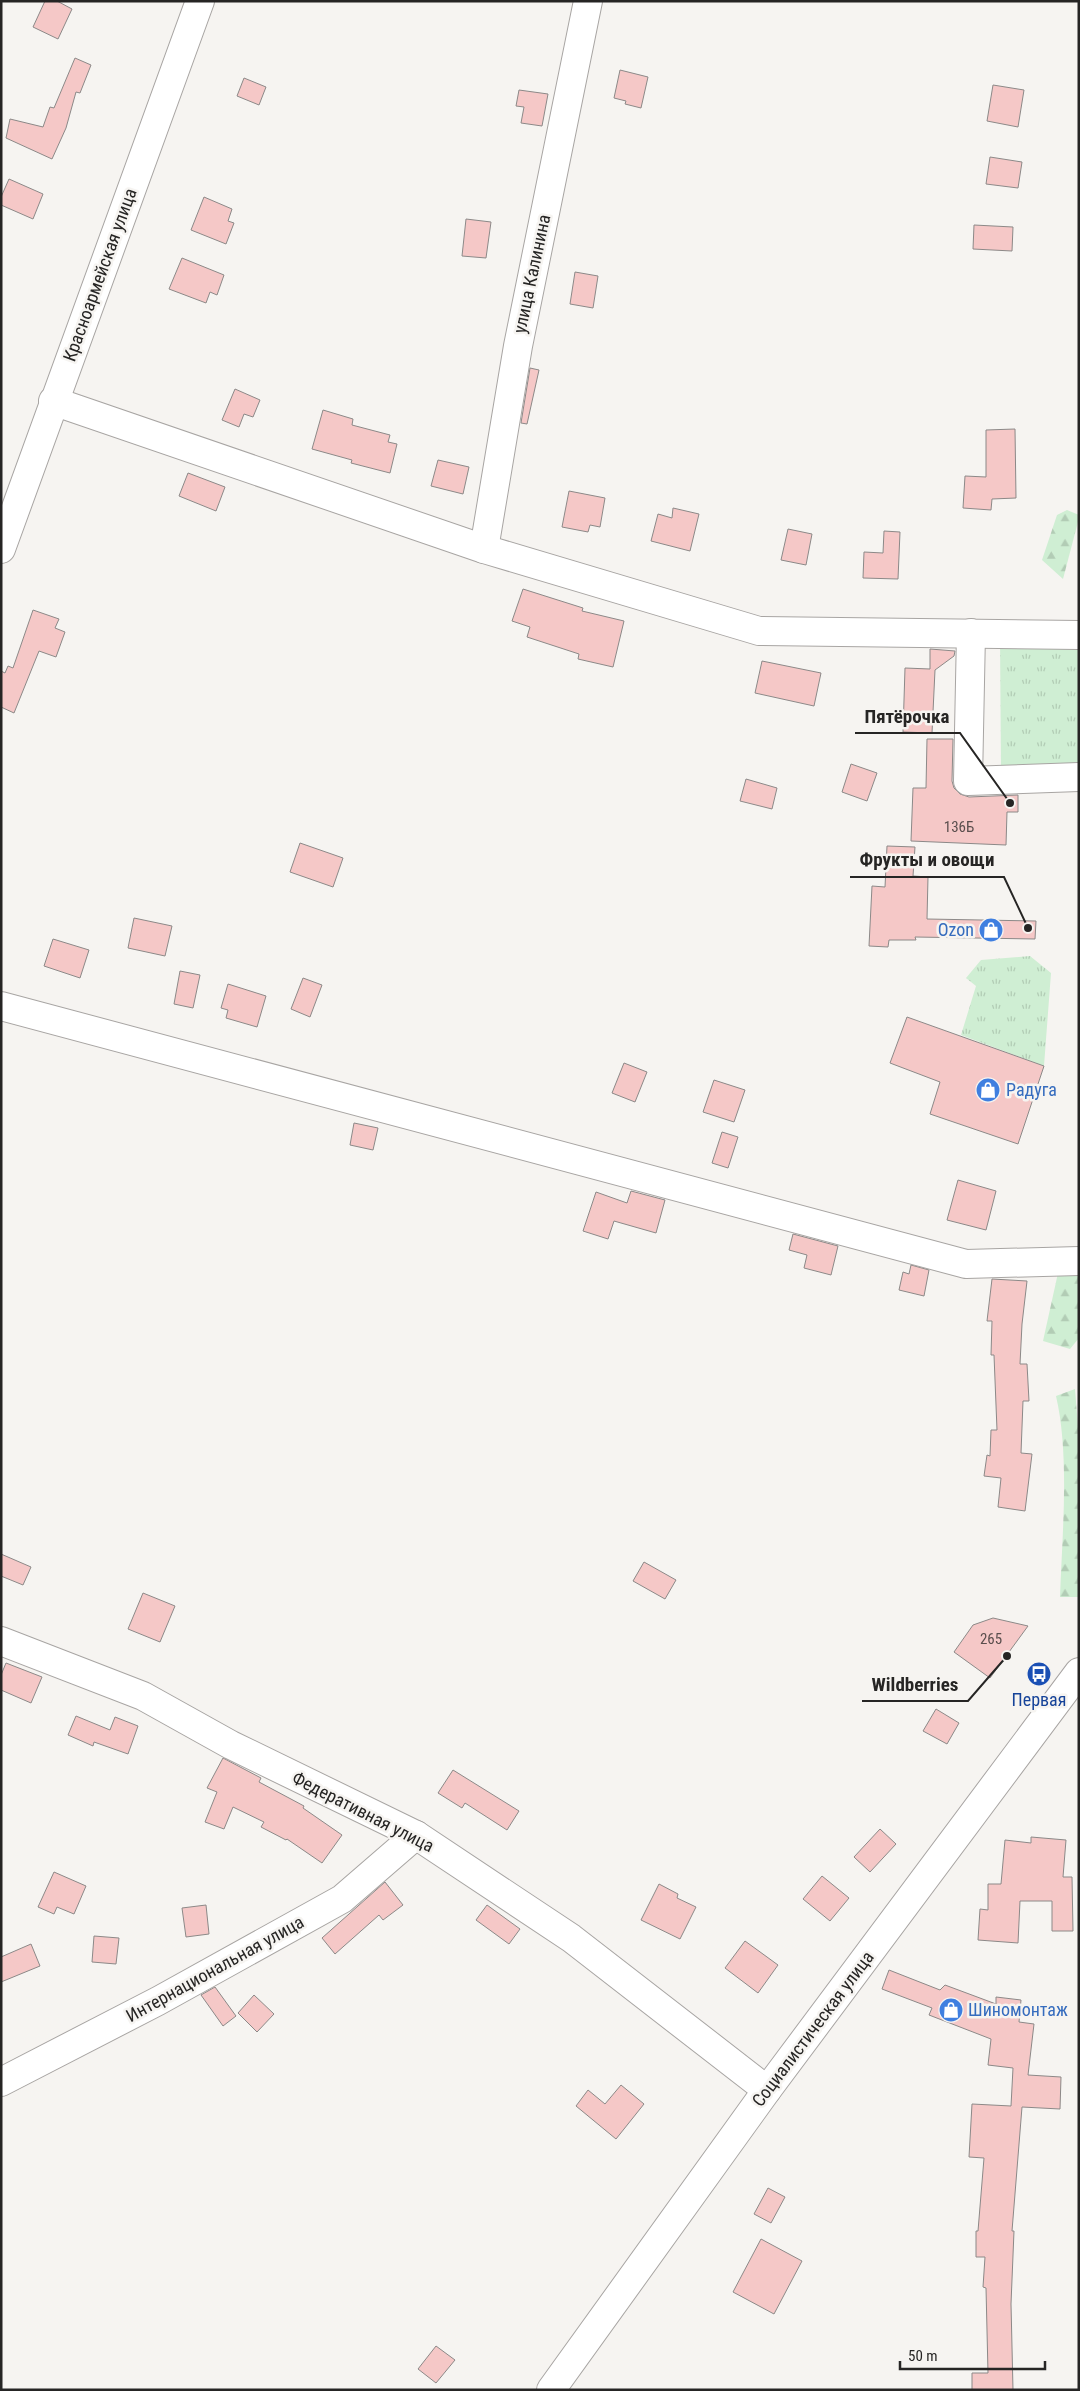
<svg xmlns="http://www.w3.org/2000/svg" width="1080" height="2391" viewBox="0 0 1080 2391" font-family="'Roboto Condensed',sans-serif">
	<defs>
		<pattern id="grass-tufts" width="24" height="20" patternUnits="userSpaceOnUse" patternTransform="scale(1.25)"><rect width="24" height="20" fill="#cfeed3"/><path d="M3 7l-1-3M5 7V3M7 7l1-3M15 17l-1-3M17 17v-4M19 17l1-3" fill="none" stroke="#b2ccb5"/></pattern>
		<pattern id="forest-firs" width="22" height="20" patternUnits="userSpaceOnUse" patternTransform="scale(1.25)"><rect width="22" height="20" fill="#cfeed3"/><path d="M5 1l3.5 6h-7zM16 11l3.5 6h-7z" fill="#b2ccb5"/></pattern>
	</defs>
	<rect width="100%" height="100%" fill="#f6f4f1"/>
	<g fill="url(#grass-tufts)">
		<path d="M1000 638H1079V772H1001Z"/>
		<path d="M1030 956 1051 973 1044 1066 961 1035 976 986 966 978 981 960Z"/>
	</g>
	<g fill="url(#forest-firs)">
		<path d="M1067 510 1079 515V518L1063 579 1042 560 1057 515Z"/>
		<path d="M1079 1269V1338L1070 1349 1043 1341 1058 1273Z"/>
		<path d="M1075 1389 1079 1439V1597H1060C1062 1536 1070 1456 1056 1396Z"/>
	</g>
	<g fill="#f5c8c7" stroke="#8c8988">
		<path d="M45 1H57L72 9 58 39 33 27Z"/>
		<path d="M75 58 91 65 80 93 76 92 66 128 52 159 6 138 10 119 43 127 50 107 54 108Z"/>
		<path d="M620 70 648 77 641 108 625 104 626 101 614 98Z"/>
		<path d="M244 78 266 87 259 105 237 96Z"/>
		<path d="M993 85 1024 90 1018 127 987 121Z"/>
		<path d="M519 90 548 94 542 126 521 123 524 107 516 106Z"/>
		<path d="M990 157 1022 162 1018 188 986 184Z"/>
		<path d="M9 179 43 194 33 219 1 205V197Z"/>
		<path d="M204 197 232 209 228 221 234 223 226 244 191 230Z"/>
		<path d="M466 219 491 222 486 258 462 256Z"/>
		<path d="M974 225 1013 227 1012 251 973 249Z"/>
		<path d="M182 258 224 275 217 295 210 292 206 303 169 289Z"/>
		<path d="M575 272 598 276 593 308 570 304Z"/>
		<path d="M530 368 539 370 527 424 521 423Z"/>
		<path d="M235 389 260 400 253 417 244 414 239 427 222 420Z"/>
		<path d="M323 410 353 419 352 425 390 435 388 442 397 444 390 473 351 463 352 460 312 449Z"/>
		<path d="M1015 429 1016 498 992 499 991 510 963 508 965 476 986 477V430Z"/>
		<path d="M438 460 469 467 463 494 431 486Z"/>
		<path d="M188 473 225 487 216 511 179 496Z"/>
		<path d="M569 491 605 498 600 527 590 525 588 532 562 527Z"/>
		<path d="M673 508 699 514 690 551 651 541 658 514 672 518Z"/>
		<path d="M788 529 812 534 806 565 781 560Z"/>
		<path d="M884 531 900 532 898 579 863 578 864 552 883 553Z"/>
		<path d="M523 589 583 608 582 611 624 621 613 667 578 659 579 654 527 637 530 627 512 621Z"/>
		<path d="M33 610 59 619 55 628 65 632 56 657 39 651 14 713 1 707V671L5 673 8 666 13 668Z"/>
		<path d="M930 649 955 651 954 656 935 670 932 733 903 732 905 668 930 669Z"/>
		<path d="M762 661 821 673 814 706 755 693Z"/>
		<path d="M927 739H953L952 781 954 788 960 794 969 797 1018 795V812H1007L1006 845 911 841 913 788H926Z"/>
		<path d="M851 764 877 773 867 801 842 792Z"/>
		<path d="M746 779 777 788 772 809 740 801Z"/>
		<path d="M300 843 343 858 333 887 290 872Z"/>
		<path d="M887 846 915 847 913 876 928 877 927 919 1036 921 1035 939 915 937 916 940H889L888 947 869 946 872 886 885 887Z"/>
		<path d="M134 918 172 926 165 956 128 948Z"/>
		<path d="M53 939 89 950 80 978 44 966Z"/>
		<path d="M180 971 200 975 193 1008 174 1004Z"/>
		<path d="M303 978 322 985 310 1017 291 1009Z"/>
		<path d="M228 984 266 996 257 1027 226 1018 228 1010 221 1008Z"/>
		<path d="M907 1017 1044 1066 1018 1144 930 1114 940 1082 890 1063Z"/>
		<path d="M624 1063 647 1072 635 1102 612 1093Z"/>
		<path d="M714 1080 745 1090 734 1122 703 1112Z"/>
		<path d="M354 1123 378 1128 373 1150 350 1145Z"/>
		<path d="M722 1132 738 1137 728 1168 712 1163Z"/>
		<path d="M958 1180 996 1191 986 1230 947 1220Z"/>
		<path d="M631 1191 665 1200 656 1233 614 1221 608 1239 583 1231 596 1192 627 1203Z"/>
		<path d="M793 1234 838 1246 831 1275 804 1268 807 1255 789 1250Z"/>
		<path d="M911 1265 929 1270 924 1296 899 1290 903 1272 909 1274Z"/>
		<path d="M992 1279 1027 1281 1022 1324 1020 1364H1027L1029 1401H1023L1021 1453 1032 1454 1025 1511 998 1507 1001 1478 984 1476 987 1455 990 1456 991 1430H997L994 1355H991L992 1321H987Z"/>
		<path d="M1 1554 31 1567 23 1585 1 1576Z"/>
		<path d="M644 1562 676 1580 665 1599 633 1581Z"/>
		<path d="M143 1593 175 1606 160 1642 128 1629Z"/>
		<path d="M993 1618 1028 1626 990 1678 954 1652 973 1625Z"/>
		<path d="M6 1663 42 1677 31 1703 1 1690V1675Z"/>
		<path d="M936 1709 959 1723 947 1744 923 1731Z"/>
		<path d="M76 1716 110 1730 115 1717 138 1726 128 1754 94 1742 93 1746 68 1735Z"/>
		<path d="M223 1758 261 1778 259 1782 304 1806 303 1808 342 1835 322 1863 287 1839 286 1840 261 1827 264 1822 233 1807 224 1829 205 1822 217 1792 207 1788Z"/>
		<path d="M453 1770 519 1811 507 1830 465 1803 462 1808 438 1793Z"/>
		<path d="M880 1829 896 1844 870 1872 854 1857Z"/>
		<path d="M1031 1837 1066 1840 1063 1877H1072L1073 1931H1052V1901H1020L1018 1943 978 1940 980 1909 988 1910V1884H1001L1005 1840 1031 1843Z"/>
		<path d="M54 1872 86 1886 74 1914 57 1907 54 1914 38 1907Z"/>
		<path d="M822 1876 849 1898 830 1921 803 1899Z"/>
		<path d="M385 1882 403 1905 383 1920 379 1915 335 1954 322 1938Z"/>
		<path d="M659 1884 678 1894 677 1898 696 1907 680 1939 641 1920Z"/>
		<path d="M206 1905 209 1934 186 1937 182 1908Z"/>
		<path d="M487 1905 520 1929 509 1944 476 1920Z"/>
		<path d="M94 1936 119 1938 116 1964 92 1962Z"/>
		<path d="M745 1941 778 1965 758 1993 725 1968Z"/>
		<path d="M31 1944 40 1966 1 1982V1957Z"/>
		<path d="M889 1970 940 1990 945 1985 996 2004V1997L1021 2000 1019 2022 1034 2024 1028 2075 1061 2077 1060 2109 1022 2107 1012 2231H1014L1011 2304 1013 2390H972V2373H988L986 2288 983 2287 985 2257H976V2231H978L984 2158 969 2157 972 2104 1011 2106 1013 2068 988 2065 991 2039 929 2015 932 2008 882 1989Z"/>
		<path d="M215 1987 236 2016 223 2026 201 1995Z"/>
		<path d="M254 1995 274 2014 257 2032 238 2013Z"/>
		<path d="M621 2085 644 2104 616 2139 576 2106 588 2090 605 2104Z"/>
		<path d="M768 2188 785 2197 771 2223 754 2214Z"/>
		<path d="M761 2239 802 2261 774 2314 733 2292Z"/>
		<path d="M436 2346 455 2360 436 2383 418 2369Z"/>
	</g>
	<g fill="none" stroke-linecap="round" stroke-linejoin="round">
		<defs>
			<g id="minor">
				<path d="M53 401 484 549 759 631 1079 635"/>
				<path d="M1 549 200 1"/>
				<path d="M484 549 518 346 588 1"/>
				<path d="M971 633 968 781 1079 777"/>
				<path d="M1 1006 966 1264 1079 1261"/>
				<path d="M1 1641 143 1696 231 1745 416 1835 571 1938 767 2090"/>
				<path d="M1 2082 158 2001 342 1899 416 1835"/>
				<path d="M551 2390 767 2090 1079 1672"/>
			</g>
		</defs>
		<use href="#minor" stroke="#a8a5a3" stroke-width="30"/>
		<use href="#minor" stroke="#fff" stroke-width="28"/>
	</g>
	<defs>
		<symbol id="shop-disc" viewBox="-11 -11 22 22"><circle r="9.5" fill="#3f7fe0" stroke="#f6f4f1"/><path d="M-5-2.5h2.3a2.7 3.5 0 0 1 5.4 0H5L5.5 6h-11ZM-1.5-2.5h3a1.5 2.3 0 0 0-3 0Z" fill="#fff"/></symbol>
		<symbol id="bus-disc" viewBox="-11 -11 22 22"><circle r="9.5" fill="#1a4fb4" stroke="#f6f4f1"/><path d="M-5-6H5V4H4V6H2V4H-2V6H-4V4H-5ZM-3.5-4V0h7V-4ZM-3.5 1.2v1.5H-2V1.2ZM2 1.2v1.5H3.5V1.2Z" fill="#fff"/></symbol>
	</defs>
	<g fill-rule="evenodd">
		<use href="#shop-disc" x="977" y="916" width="28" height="28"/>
		<use href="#shop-disc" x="974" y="1076" width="28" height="28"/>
		<use href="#bus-disc" x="1025" y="1660" width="28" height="28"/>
		<use href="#shop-disc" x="937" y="1996" width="28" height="28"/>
	</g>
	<g text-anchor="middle" stroke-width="5" stroke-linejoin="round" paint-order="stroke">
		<g font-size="15" fill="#5a4e4d">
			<text x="959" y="832">136Б</text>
			<text x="991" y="1644">265</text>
		</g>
		<g font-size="18" fill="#262524" stroke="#f6f4f1">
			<text transform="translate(532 274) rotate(-78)" y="6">улица Калинина</text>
			<text transform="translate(100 275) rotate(-70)" y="6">Красноармейская улица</text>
			<text transform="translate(363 1812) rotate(27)" y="6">Федеративная улица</text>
			<text transform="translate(215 1969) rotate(-29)" y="6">Интернациональная улица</text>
			<text transform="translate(813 2029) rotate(-53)" y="6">Социалистическая улица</text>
		</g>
		<g font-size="18" fill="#366cbe" stroke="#f6f4f1" text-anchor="start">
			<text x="974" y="936" text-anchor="end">Ozon</text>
			<text x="1006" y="1096">Радуга</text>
			<text x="968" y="2016">Шиномонтаж</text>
		</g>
		<g font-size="18" fill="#164399" stroke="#f6f4f1">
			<text x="1039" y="1706">Первая</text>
		</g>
	</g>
	<path fill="none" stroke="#262524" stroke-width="2" d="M1010 803L960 733H855M1028 928L1004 877H850M1007 1656L968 1701H862"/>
	<g fill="#262524" stroke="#f6f4f1" stroke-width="2">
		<circle cx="1010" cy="803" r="5"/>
		<circle cx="1028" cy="928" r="5"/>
		<circle cx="1007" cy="1656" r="5"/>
	</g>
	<g font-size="19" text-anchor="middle" font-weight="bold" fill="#262524" stroke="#f6f4f1" stroke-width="5" stroke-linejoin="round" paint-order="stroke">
		<text x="907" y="723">Пятёрочка</text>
		<text x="927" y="866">Фрукты и овощи</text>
		<text x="915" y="1691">Wildberries</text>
	</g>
	<rect width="1080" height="2391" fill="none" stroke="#262524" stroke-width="5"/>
	<path d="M900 2361v8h145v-8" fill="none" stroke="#262524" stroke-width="2.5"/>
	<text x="908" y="2361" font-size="15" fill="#262524" stroke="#f6f4f1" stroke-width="4" paint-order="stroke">50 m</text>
</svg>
